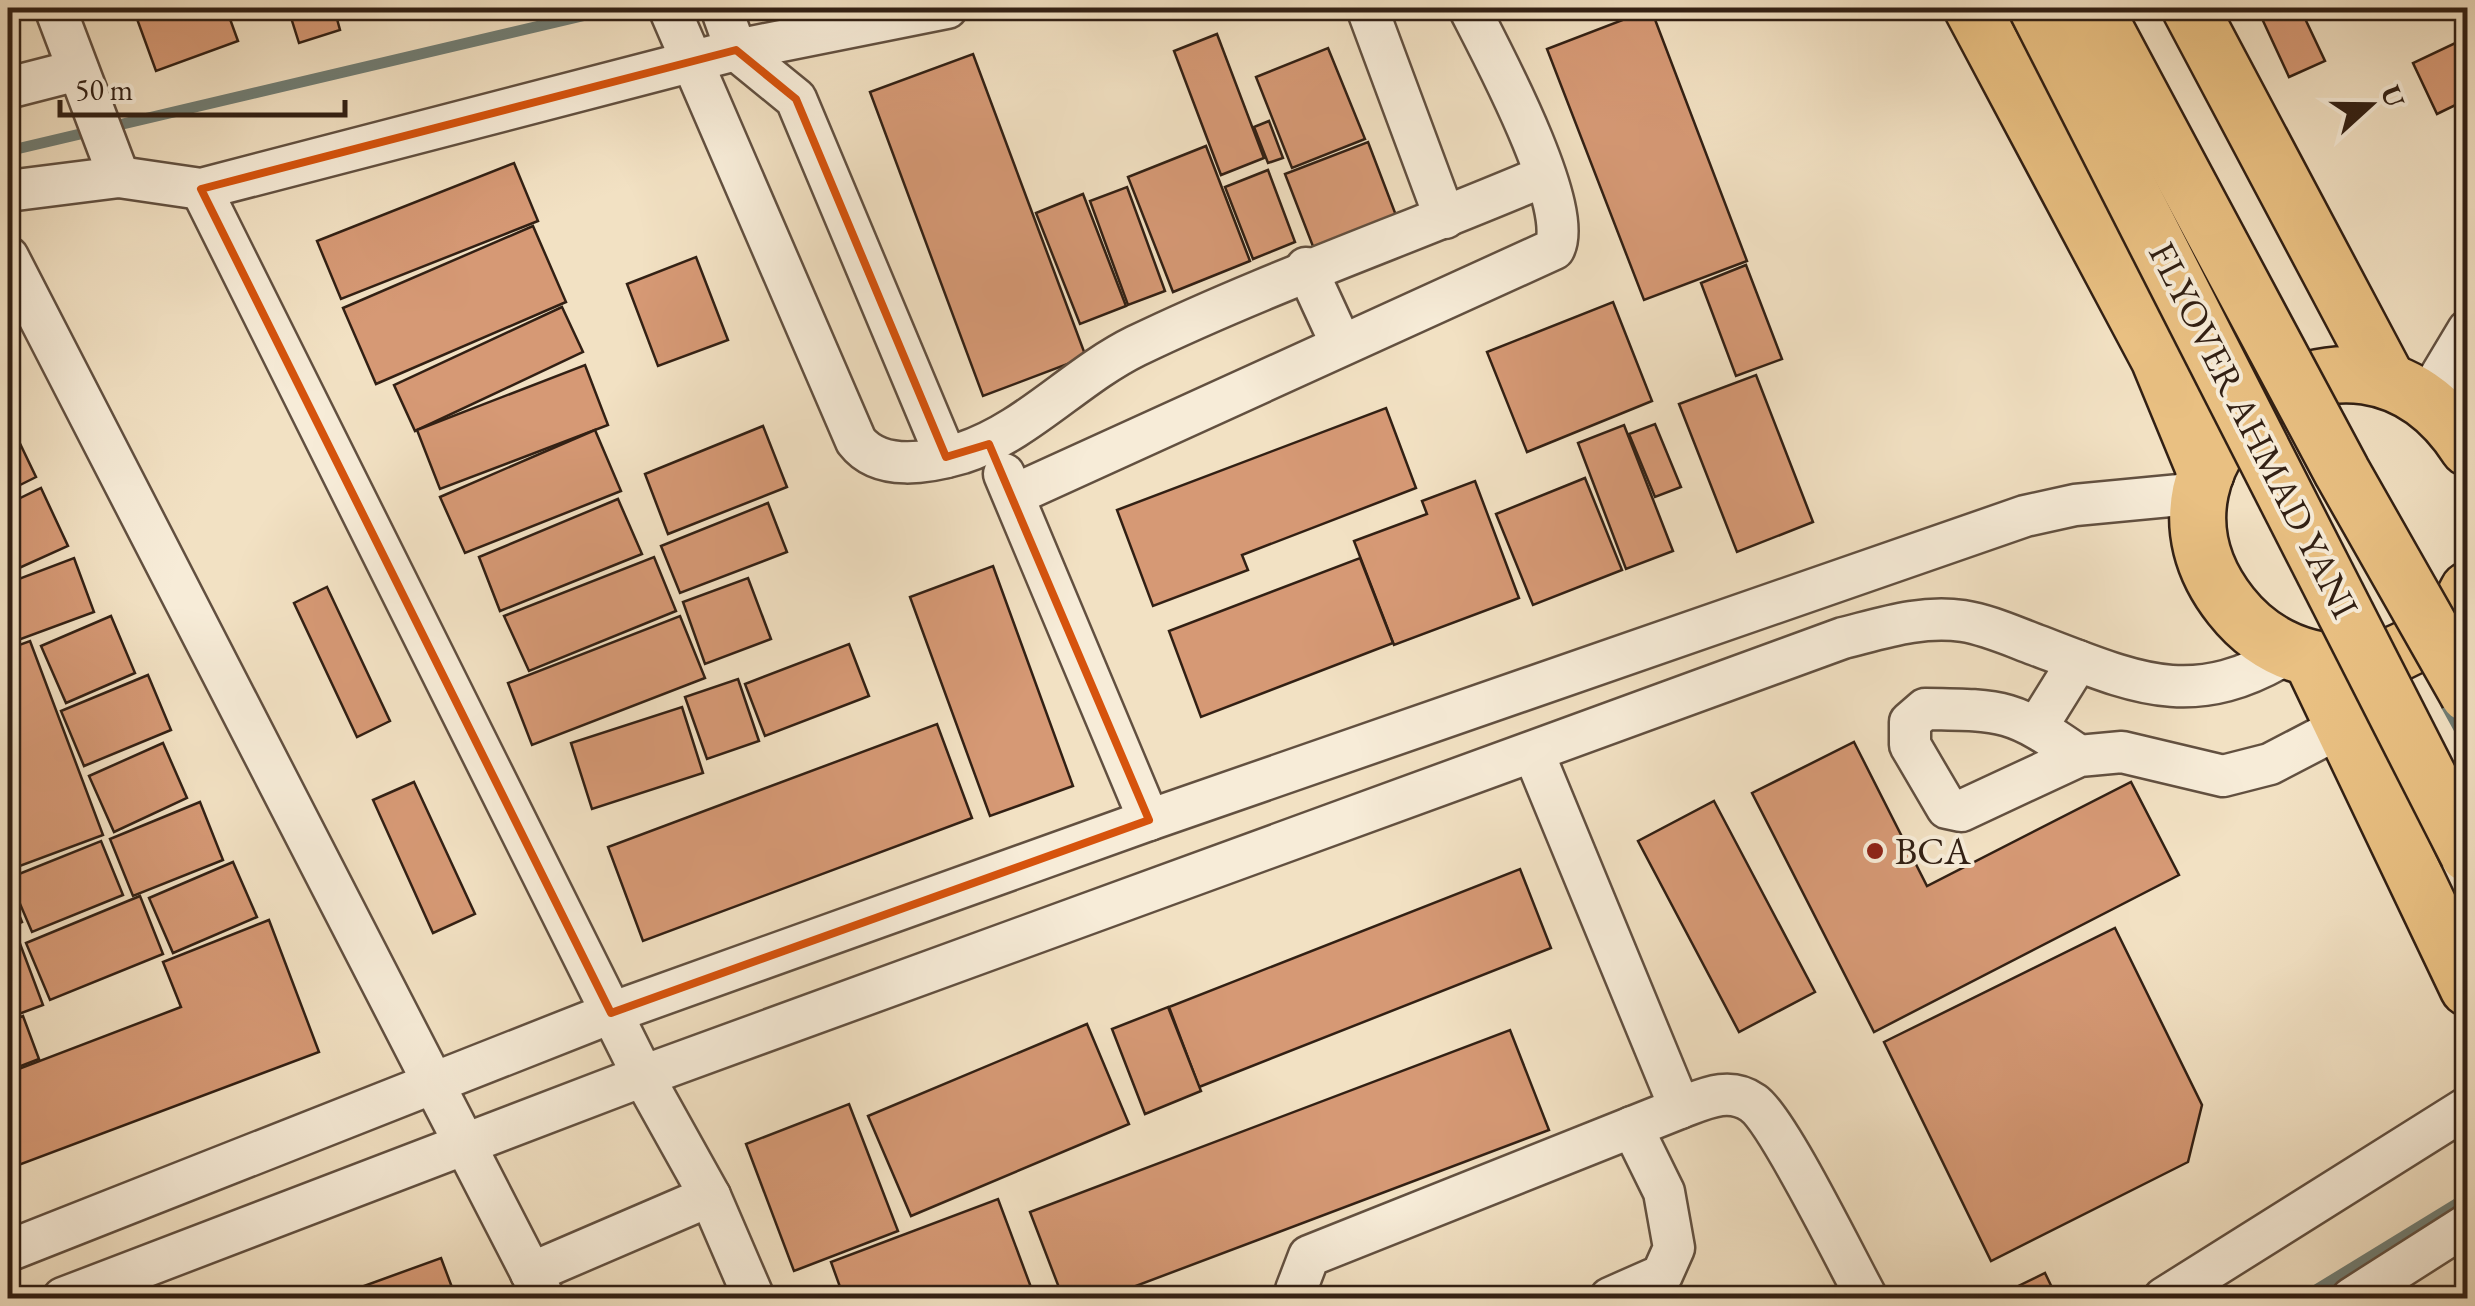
<svg xmlns="http://www.w3.org/2000/svg" width="2475" height="1306" viewBox="0 0 2475 1306" font-family="'EB Garamond',serif">
	<rect width="100%" height="100%" fill="#f2e1c3"/>
	<filter id="stains"><feTurbulence type="fractalNoise" baseFrequency=".002" numOctaves="4"/><feColorMatrix values="0 0 0 0 .2 0 0 0 0 .09 0 0 0 0 .02 0 0 0 .5 -.17"/></filter>
	<radialGradient id="worn" r=".72"><stop offset=".6" stop-color="#630" stop-opacity="0"/><stop offset="1" stop-color="#630" stop-opacity=".3"/></radialGradient>
	<g fill="none" stroke-linecap="round" stroke-linejoin="round">
		<g stroke="#717e75" stroke-width="11">
			<path d="M8 151 616 8"/>
			<path d="M2446 705 2468 745"/>
			<path d="M2303 1298 2468 1197"/>
		</g>
	</g>
	<g fill="#d69975" stroke="#322014" stroke-width="2.5">
		<path d="M133 8H226L238 41 156 71Z"/>
		<path d="M288 8H334L340 30 299 43Z"/>
		<path d="M2263 8H2300L2325 61 2289 77 2258 10Z"/>
		<path d="M1651 9 1747 261 1644 300 1547 49Z"/>
		<path d="M1217 34 1264 158 1221 175 1174 51Z"/>
		<path d="M2468 37V99L2437 114 2413 63Z"/>
		<path d="M1328 48 1365 139 1292 168 1256 77Z"/>
		<path d="M973 54 1086 357 983 396 870 92Z"/>
		<path d="M1269 121 1283 158 1268 163 1254 127Z"/>
		<path d="M1368 142 1397 218 1314 249 1285 174Z"/>
		<path d="M1206 146 1250 261 1173 292 1128 177Z"/>
		<path d="M514 163 538 221 341 299 317 241Z"/>
		<path d="M1268 170 1295 242 1253 259 1225 187Z"/>
		<path d="M1127 187 1165 291 1128 305 1090 201Z"/>
		<path d="M1083 194 1126 306 1080 324 1036 213Z"/>
		<path d="M533 226 566 302 376 384 343 308Z"/>
		<path d="M696 257 728 340 658 366 627 284Z"/>
		<path d="M1746 265 1782 359 1736 376 1701 283Z"/>
		<path d="M1613 302 1652 401 1527 452 1487 352Z"/>
		<path d="M562 307 583 352 415 431 394 385Z"/>
		<path d="M585 365 608 425 440 489 417 430Z"/>
		<path d="M1756 375 1813 522 1737 552 1679 404Z"/>
		<path d="M1386 408 1416 488 1242 555 1248 570 1153 606 1117 510Z"/>
		<path d="M1655 424 1681 487 1655 497 1629 434Z"/>
		<path d="M1624 425 1673 551 1626 569 1578 443Z"/>
		<path d="M763 426 787 487 668 534 645 474Z"/>
		<path d="M595 430 621 491 465 553 440 497Z"/>
		<path d="M14 431 36 477 8 491V434Z"/>
		<path d="M1585 478 1622 570 1533 605 1496 514Z"/>
		<path d="M1475 481 1519 598 1394 645 1354 541 1427 514 1422 501Z"/>
		<path d="M41 488 68 546 8 573V504Z"/>
		<path d="M618 499 642 554 500 611 479 557Z"/>
		<path d="M768 503 787 552 680 593 661 546Z"/>
		<path d="M654 557 676 611 529 671 504 616Z"/>
		<path d="M74 558 94 612 10 643 8 583Z"/>
		<path d="M1360 558 1393 643 1201 717 1169 631Z"/>
		<path d="M993 566 1073 786 990 816 910 597Z"/>
		<path d="M748 578 771 639 705 664 683 602Z"/>
		<path d="M327 587 390 721 357 737 294 603Z"/>
		<path d="M111 616 135 673 66 703 41 646Z"/>
		<path d="M680 616 705 678 532 745 508 683Z"/>
		<path d="M30 641 103 835 9 870 8 649Z"/>
		<path d="M849 644 869 696 765 736 745 684Z"/>
		<path d="M148 675 171 730 84 766 61 711Z"/>
		<path d="M738 679 759 741 707 759 685 697Z"/>
		<path d="M682 707 703 773 592 809 571 743Z"/>
		<path d="M937 724 972 818 643 941 608 847Z"/>
		<path d="M1854 742 1927 886 2131 782 2179 875 1874 1032 1752 793Z"/>
		<path d="M163 743 187 798 114 832 89 776Z"/>
		<path d="M414 782 475 914 433 933 373 800Z"/>
		<path d="M1714 801 1815 992 1739 1032 1638 841Z"/>
		<path d="M200 802 223 860 133 896 110 839Z"/>
		<path d="M101 841 123 895 32 932 9 878Z"/>
		<path d="M233 862 257 917 173 953 149 898Z"/>
		<path d="M1520 869 1551 948 1199 1087 1169 1007Z"/>
		<path d="M8 886 22 922 8 928Z"/>
		<path d="M140 896 163 954 50 1000 26 943Z"/>
		<path d="M269 920 319 1052 8 1169V1073L181 1007 163 962Z"/>
		<path d="M2115 928 2202 1105 2188 1162 1991 1261 1884 1042Z"/>
		<path d="M16 933 43 1005 8 1018V936Z"/>
		<path d="M1168 1007 1201 1091 1145 1114 1112 1029Z"/>
		<path d="M23 1016 39 1059 8 1071V1022Z"/>
		<path d="M1087 1024 1129 1124 911 1216 868 1116Z"/>
		<path d="M1510 1030 1549 1130 1104 1298H1063L1030 1212Z"/>
		<path d="M849 1104 898 1231 794 1271 746 1144Z"/>
		<path d="M998 1199 1035 1298H844L831 1262Z"/>
		<path d="M441 1258 456 1298H331Z"/>
		<path d="M2045 1273 2057 1298H2012L2008 1291Z"/>
	</g>
	<g fill="none" stroke-linecap="round" stroke-linejoin="round">
		<defs>
			<g id="minor">
				<path d="M55 8 119 177"/>
				<path d="M669 8 856 441C880 472 928 463 962 453 1027 432 1075 376 1136 346 1269 282 1408 234 1544 176"/>
				<path d="M721 8 736 50 796 99 946 457"/>
				<path d="M1367 8 1445 218"/>
				<path d="M8 88 78 70"/>
				<path d="M201 189 643 1076 710 1196 754 1298"/>
				<path d="M8 191 119 177 201 189 736 50 947 8"/>
				<path d="M8 257 544 1298"/>
				<path d="M1306 268 1341 344"/>
				<path d="M2426 400 2468 330"/>
				<path d="M1004 474 1149 820"/>
				<path d="M1014 495 1554 249C1576 209 1491 51 1469 8"/>
				<path d="M2037 727 2078 661"/>
				<path d="M2079 756C2013 710 2005 710 1925 709L1910 722V745L1947 808 1961 811 2079 756 2122 752 2223 776 2270 764 2345 725"/>
				<path d="M1680 1108C1704 1099 1729 1086 1753 1103 1778 1120 1848 1264 1867 1298"/>
				<path d="M8 1251 611 1013 1149 820 2025 516 2075 505 2201 493"/>
				<path d="M531 1273 710 1196"/>
				<path d="M63 1298 643 1076 1843 638C1883 628 1921 615 1963 621 1988 625 2012 636 2036 645 2134 682 2191 712 2288 653"/>
				<path d="M1299 1298 1296 1290 1309 1256 1680 1108 1534 754"/>
				<path d="M1610 1298 1662 1275 1674 1248 1664 1192 1632 1127"/>
				<path d="M2164 1298 2468 1107"/>
				<path d="M2352 1298 2468 1224"/>
			</g>
			<g id="highway">
				<path d="M1972 8 2159 359 2206 473"/>
				<path d="M2190 8 2388 381"/>
				<path d="M2468 448C2353 270 2109 453 2231 606 2261 644 2301 662 2350 663 2394 664 2449 631 2468 590"/>
				<path d="M2311 659 2468 988"/>
			</g>
		</defs>
		<use href="#minor" stroke="#625040" stroke-width="45"/>
		<use href="#highway" stroke="#322014" stroke-width="60"/>
		<use href="#minor" stroke="#f7ecd8" stroke-width="40"/>
		<use href="#highway" stroke="#e9c082" stroke-width="55"/>
		<defs>
			<g id="highway-bridge">
				<path d="M2037 8 2468 854"/>
				<path d="M2094 8 2342 472 2468 694"/>
			</g>
		</defs>
		<use href="#highway-bridge" stroke="#322014" stroke-width="60" stroke-linecap="butt"/>
		<use href="#highway-bridge" stroke="#e9c082" stroke-width="55"/>
	</g>
	<path fill="none" stroke="#d6530d" stroke-width="8" stroke-linejoin="round" d="M736 50 796 99 946 457 989 444 1149 820 611 1013 201 189Z"/>
	<circle fill="#8f2418" stroke="#f7ecd8" stroke-width="4" cx="1875" cy="851" r="10"/>
	<g text-anchor="middle" stroke-width="8" stroke-linejoin="round" paint-order="stroke">
		<g font-size="38" fill="#322014" stroke="#f7ecd8">
			<text transform="translate(2254 430) rotate(63)" y="13">FLYOVER AHMAD YANI</text>
		</g>
		<g font-size="38" fill="#322014" stroke="#f7ecd8" text-anchor="start">
			<text x="1895" y="864">BCA</text>
		</g>
	</g>
	<rect width="2475" height="1306" fill="none" stroke="#f2e1c3" stroke-width="40"/>
	<rect x="10" y="10" width="2455" height="1286" fill="none" stroke="#322014" stroke-width="5"/>
	<rect x="20" y="20" width="2435" height="1266" fill="none" stroke="#322014" stroke-width="2.5"/>
	<g transform="translate(2370 105) rotate(69)" stroke="#f7ecd8" stroke-width="8" paint-order="stroke">
	<path d="M0-8L18 38L0 25L-18 38Z" fill="#322014"/>
	<text y="-15" font-size="28" font-weight="bold" text-anchor="middle" fill="#322014">U</text>
	</g>
	<path d="M60 100v15h285v-15" fill="none" stroke="#322014" stroke-width="5"/>
	<text x="75" y="100" font-size="30" fill="#322014" stroke="#f7ecd8" stroke-width="8" paint-order="stroke">50 m</text>
	<rect width="100%" height="100%" filter="url(#stains)"/>
	<rect width="100%" height="100%" fill="url(#worn)"/>
</svg>
